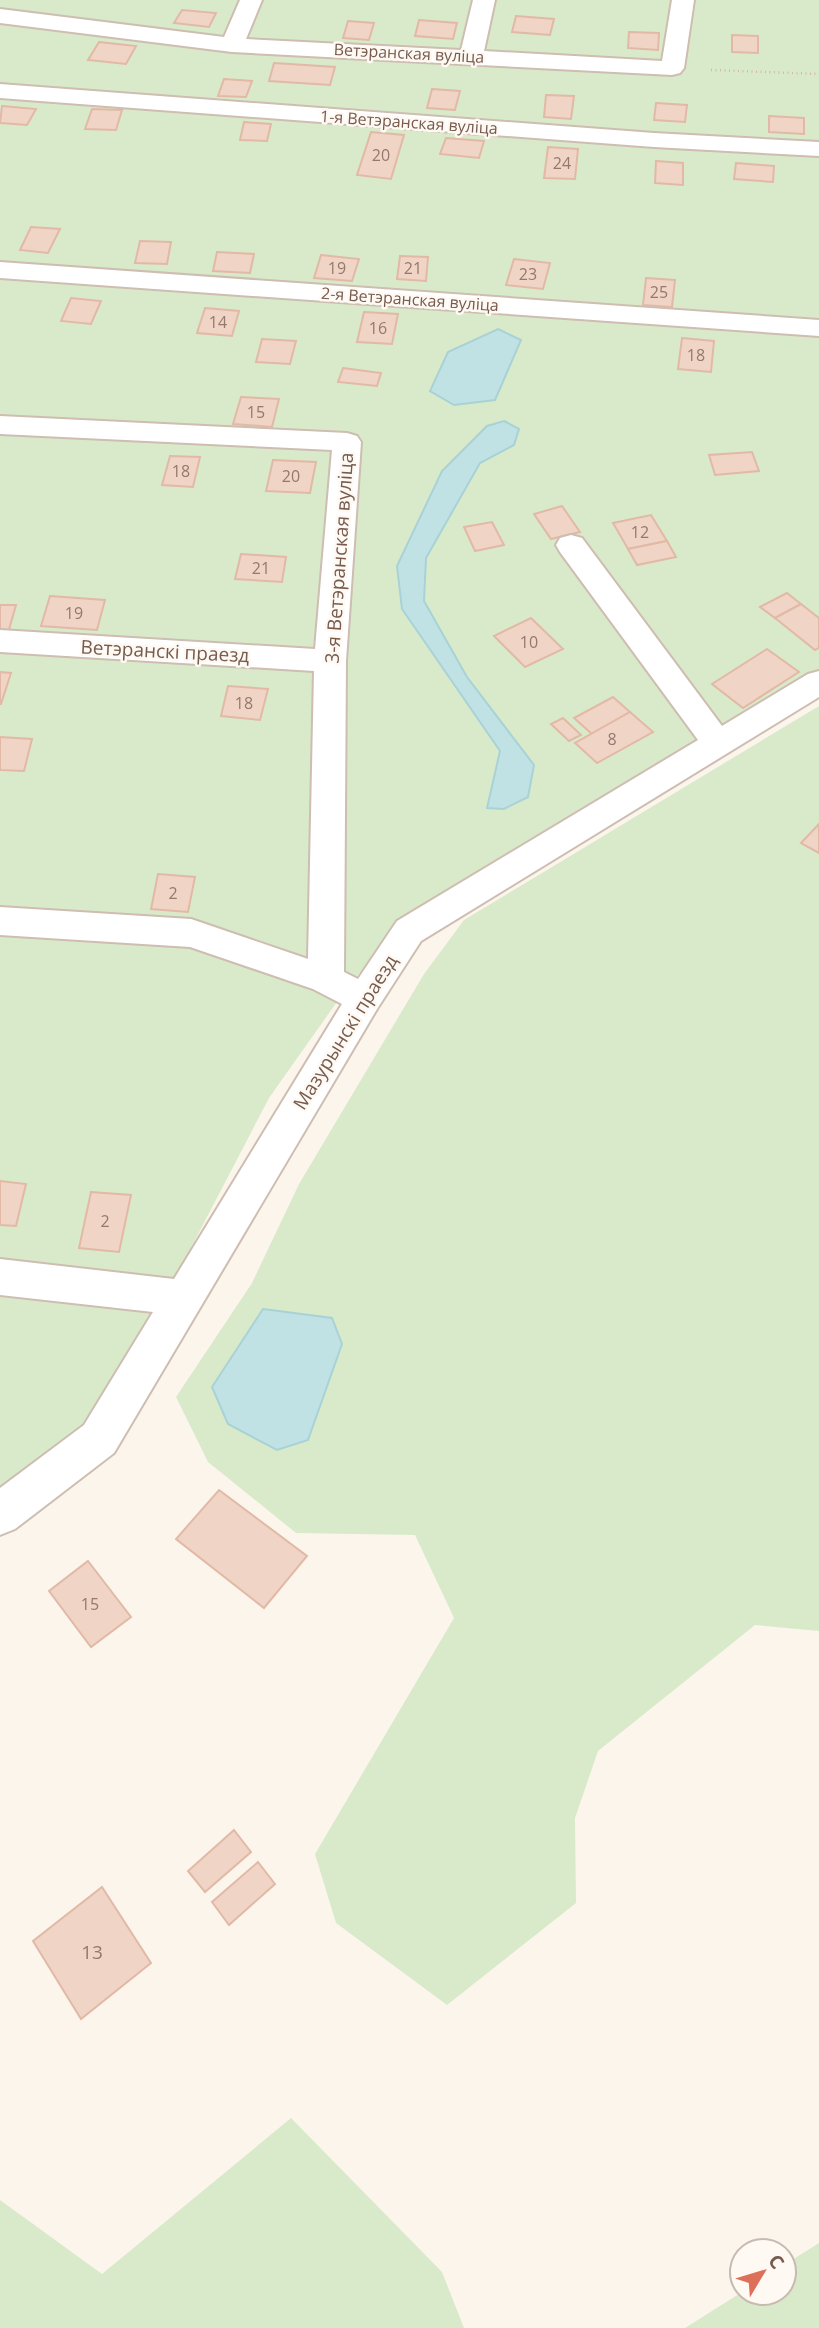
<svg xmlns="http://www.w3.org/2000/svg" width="819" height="2328" viewBox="0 0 819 2328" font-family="'Open Sans',sans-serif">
	<rect width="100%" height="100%" fill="#fcf5ec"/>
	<g fill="#d9eaca">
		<path d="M0 0H819V673L404 927 351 982 269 1098 94 1434 0 1504Z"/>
		<path d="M819 706V1631L755 1625 598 1751 575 1818 576 1903 447 2005 336 1923 315 1854 454 1618 415 1535 296 1533 208 1462 176 1397 252 1283 299 1184 424 974 464 920Z"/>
		<path d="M291 2118 442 2272 464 2328H0V2200L102 2274Z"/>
		<path d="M819 2243V2328H685L742 2292 784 2293V2265Z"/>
	</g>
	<g fill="#c1e2e5" stroke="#a8d2d6" stroke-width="2">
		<path d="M498 329 521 340 495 400 454 405 430 391 448 352Z"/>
		<path d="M504 421 519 429 514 445 480 463 426 558 424 601 467 677 534 765 528 797 504 809 487 808 500 751 402 609 397 566 442 471 487 426Z"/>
		<path d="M263 1309 332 1318 342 1344 308 1440 277 1450 228 1424 212 1387Z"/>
	</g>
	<g fill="#f0d4c5" stroke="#e2b9a6" stroke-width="2">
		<path d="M182 10 216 13 209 27 174 23Z"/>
		<path d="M516 16 554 19 550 35 512 32Z"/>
		<path d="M419 20 457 23 453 39 415 36Z"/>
		<path d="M348 21 374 23 369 40 343 38Z"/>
		<path d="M629 32 659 33 658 50 628 48Z"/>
		<path d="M732 35 758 36V53L732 52Z"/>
		<path d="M99 42 136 46 126 64 88 60Z"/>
		<path d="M274 63 335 67 330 85 269 81Z"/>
		<path d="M224 79 252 81 246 97 218 96Z"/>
		<path d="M432 89 460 91 455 110 427 108Z"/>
		<path d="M546 95 574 96 571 119 544 117Z"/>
		<path d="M656 103 687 105 685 122 654 120Z"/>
		<path d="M2 106 36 109 27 125 0 123Z"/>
		<path d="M92 109 122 110 116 130 85 129Z"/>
		<path d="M769 116 804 118V134L769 132Z"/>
		<path d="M244 122 271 124 267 141 240 140Z"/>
		<path d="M371 132 404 135 391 179 357 175Z"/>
		<path d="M446 138 484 141 479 158 440 154Z"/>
		<path d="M548 147 578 149 575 179 544 178Z"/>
		<path d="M656 161 683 163V185L655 183Z"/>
		<path d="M736 163 774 166 773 182 734 179Z"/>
		<path d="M31 227 60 229 48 253 20 250Z"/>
		<path d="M140 241 171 242 167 264 135 263Z"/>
		<path d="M217 252 254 254 250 273 213 271Z"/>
		<path d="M321 255 359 259 352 281 314 278Z"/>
		<path d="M400 256 428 257 426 281 397 279Z"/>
		<path d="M514 259 550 263 543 289 506 285Z"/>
		<path d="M646 278 675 280 672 307 643 305Z"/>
		<path d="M71 298 101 301 91 324 61 321Z"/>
		<path d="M205 308 239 311 232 336 197 333Z"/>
		<path d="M364 312 398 314 392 344 357 342Z"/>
		<path d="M682 338 714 341 711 372 678 369Z"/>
		<path d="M262 339 296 341 290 364 256 362Z"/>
		<path d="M343 368 381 373 377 386 338 382Z"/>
		<path d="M241 397 279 399 272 427 233 424Z"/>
		<path d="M752 452 759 471 715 475 709 455Z"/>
		<path d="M170 456 200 457 193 487 162 485Z"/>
		<path d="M273 460 316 462 310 493 266 491Z"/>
		<path d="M562 506 580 532 551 539 534 514Z"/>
		<path d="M651 515 667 541 628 549 613 523Z"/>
		<path d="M492 522 504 545 475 551 464 527Z"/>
		<path d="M667 541 676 557 637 565 628 549Z"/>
		<path d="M241 554 286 557 282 582 235 579Z"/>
		<path d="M787 593 801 604 775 618 760 607Z"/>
		<path d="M50 596 105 600 97 630 41 626Z"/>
		<path d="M801 604 819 618V648L815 650 775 618Z"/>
		<path d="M0 605H16L8 633 0 632Z"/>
		<path d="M531 618 563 649 525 667 494 636Z"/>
		<path d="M767 649 799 672 743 708 712 684Z"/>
		<path d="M0 672 11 673 1 704H0Z"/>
		<path d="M228 686 268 689 260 720 221 716Z"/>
		<path d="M613 697 630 712 592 734 574 718Z"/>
		<path d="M630 712 653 732 597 763 575 743Z"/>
		<path d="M563 718 581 735 569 741 551 724Z"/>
		<path d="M0 737 32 739 24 771 0 770Z"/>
		<path d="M819 824V853L801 843Z"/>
		<path d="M158 874 195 877 188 912 151 909Z"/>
		<path d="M0 1181 26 1184 16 1226 0 1225Z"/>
		<path d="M91 1192 131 1195 119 1252 79 1248Z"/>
		<path d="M219 1490 307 1556 264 1608 176 1539Z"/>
		<path d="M88 1561 131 1617 91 1647 49 1591Z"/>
		<path d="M234 1830 251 1852 205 1892 188 1871Z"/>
		<path d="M258 1862 275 1884 229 1925 212 1902Z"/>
		<path d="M102 1887 151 1963 81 2019 33 1941Z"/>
	</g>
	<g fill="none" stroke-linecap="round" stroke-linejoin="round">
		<defs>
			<g id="minor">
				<path d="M240 0H262L246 39 461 50 473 0H495L484 51 662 61 672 0H694L684 68 680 73 672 75 232 52 0 23V9L224 37Z"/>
				<path d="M0 84 654 133 819 142V156L654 147 0 98Z"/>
				<path d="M0 262 819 320V336L0 278Z"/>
				<path d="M0 416 347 433 357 436 361 442 346 661 344 972 358 979 397 921 698 740 560 552 556 545 560 538 571 535 582 538 722 726 808 674 819 671V697L421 941 377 1009 114 1453 15 1529 0 1535V1488L84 1425 153 1312 0 1295V1259L174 1279 342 1004 313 989 190 947 0 935V907L191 919 308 959 314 671 0 652V630L315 649 332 450 0 434Z"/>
			</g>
		</defs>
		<use href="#minor" stroke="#cebdb1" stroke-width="4"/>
		<path stroke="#d5b7a8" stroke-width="2.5" stroke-dasharray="1 3.5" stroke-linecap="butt" d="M711 70 819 74"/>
		<use href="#minor" fill="#fff" fill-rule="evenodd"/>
	</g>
	<g text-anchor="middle" stroke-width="5" stroke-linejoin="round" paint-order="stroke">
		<g font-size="16" fill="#775b4f" stroke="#fef9f3">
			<text transform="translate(409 53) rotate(3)" y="6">Ветэранская вуліца</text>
			<text transform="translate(409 122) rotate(4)" y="6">1-я Ветэранская вуліца</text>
			<text transform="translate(410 299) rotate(4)" y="6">2-я Ветэранская вуліца</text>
		</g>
		<g font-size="16" fill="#95796c">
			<text x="381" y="161">20</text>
			<text x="562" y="169">24</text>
			<text x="337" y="274">19</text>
			<text x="413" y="274">21</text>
			<text x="528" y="280">23</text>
			<text x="659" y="298">25</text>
			<text x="218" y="328">14</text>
			<text x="378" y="334">16</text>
			<text x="696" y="361">18</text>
			<text x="256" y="418">15</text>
			<text x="181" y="477">18</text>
			<text x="291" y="482">20</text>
			<text x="640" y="538">12</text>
			<text x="261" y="574">21</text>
			<text x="74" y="619">19</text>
			<text x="529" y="648">10</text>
			<text x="244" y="709">18</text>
			<text x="612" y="745">8</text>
			<text x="173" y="899">2</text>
			<text x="105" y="1227">2</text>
			<text x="90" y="1610">15</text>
		</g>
		<g font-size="19" fill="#775b4f" stroke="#fef9f3">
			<text transform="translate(339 558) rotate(-86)" y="7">3-я Ветэранская вуліца</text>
			<text transform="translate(165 651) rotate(3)" y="7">Ветэранскі праезд</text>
			<text transform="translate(345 1032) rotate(-58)" y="7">Мазурынскі праезд</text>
		</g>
		<g font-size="19" fill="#95796c">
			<text x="92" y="1959">13</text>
		</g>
	</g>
	<g transform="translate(763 2272) rotate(52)"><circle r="33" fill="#fef9f3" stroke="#c8bab1" stroke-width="2"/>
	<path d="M0-5L12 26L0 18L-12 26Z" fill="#de6f59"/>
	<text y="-10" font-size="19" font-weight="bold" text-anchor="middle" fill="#775b4f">С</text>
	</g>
</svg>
